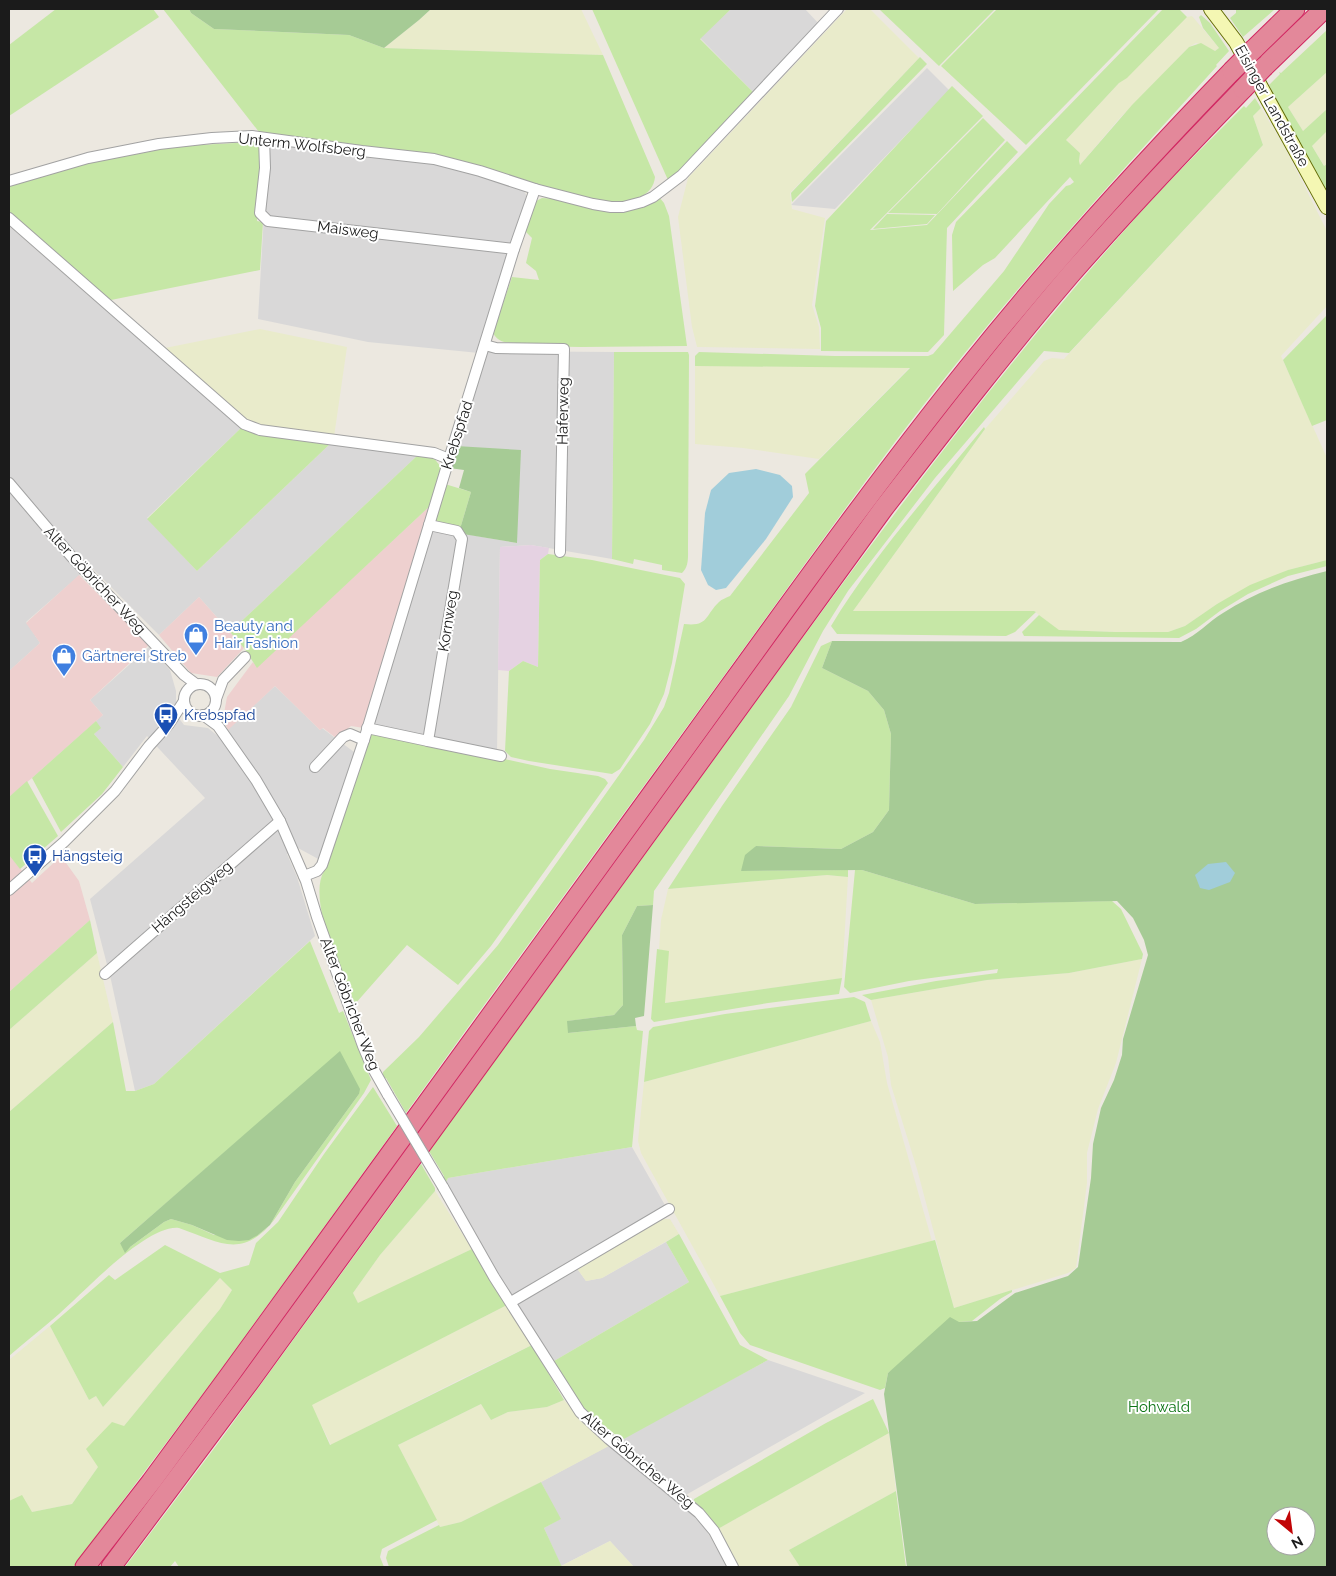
<svg xmlns="http://www.w3.org/2000/svg" width="1336" height="1576" viewBox="0 0 1336 1576" font-family="Raleway,sans-serif">
	<rect width="100%" height="100%" fill="#ece8e0"/>
	<g fill="#d9d8d8">
		<path d="M731 9H805L820 25 755 94 700 38Z"/>
		<path d="M927 68 949 90 835 209 791 205Z"/>
		<path d="M283 143 436 163 522 188 527 196 479 353 368 342 258 319 268 145Z"/>
		<path d="M9 226 241 428 147 518 197 571 332 442 419 454 230 632 199 597 159 635 90 566 26 622 40 643 9 671Z"/>
		<path d="M487 351 614 352 612 559 531 545 500 547 497 753 374 728 371 724 430 528 517 543 456 446Z"/>
		<path d="M149 647 170 670 176 691V703L172 709 184 725 208 728 219 737 275 686 320 730 322 728 354 752 322 861 298 848 287 854 297 877 315 936 154 1084 135 1091 111 980 90 899 205 798 147 736 123 767 94 734 100 728 96 721 103 715 90 700Z"/>
		<path d="M632 1147 666 1207 573 1263 586 1281 602 1278 666 1242 689 1282 554 1361 509 1294 446 1182 448 1178Z"/>
		<path d="M768 1360 865 1393 677 1500 704 1526 727 1567H634L610 1541 561 1566 544 1528 560 1519 541 1482Z"/>
	</g>
	<g fill="#eed0cf">
		<path d="M432 504 364 728 351 726 336 738 323 728 320 730 275 686 228 730 223 719 227 697 253 662 257 667Z"/>
		<path d="M79 575 149 645 90 700 103 715 32 778 9 797V671L40 643 26 623Z"/>
		<path d="M199 597 244 648 217 677 191 673 159 635Z"/>
		<path d="M9 855 32 883 61 856 79 881 90 920 9 992Z"/>
	</g>
	<path fill="#e5d2e2" d="M531 545 549 548 548 554 540 560 538 667 523 661 509 671 498 670 500 547Z"/>
	<g fill="#e9ebcb">
		<path d="M431 9H581L603 55 384 48 419 20Z"/>
		<path d="M847 9H870L919 58 790 193 792 209 825 218 812 305 819 327 820 349 697 347 692 327 678 217 688 178Z"/>
		<path d="M1192 16 1219 48 1215 51 1196 43 1189 47 1117 121 1080 165 1079 161 1080 153 1066 140 1119 83 1126 78 1177 26 1187 17Z"/>
		<path d="M1327 72V109L1303 131 1288 107Z"/>
		<path d="M1261 108 1284 146 1327 231V306L1281 356 1327 458V560L1288 570 1217 604 1185 626 1168 632H1115L1058 630 1034 611H853L985 429 1044 361 1052 358 1064 359 1263 145 1253 116Z"/>
		<path d="M1327 131V164L1324 166 1312 146Z"/>
		<path d="M260 329 347 347 334 437 263 429 242 419 160 349Z"/>
		<path d="M695 366 910 367 819 459 743 448 695 444Z"/>
		<path d="M827 875 848 877 842 978 664 1003 668 952 659 949 661 920 668 889Z"/>
		<path d="M97 953 113 1022 9 1112V1030Z"/>
		<path d="M1142 959 1116 1063 1098 1109 1087 1153V1183L1076 1268 1068 1273 954 1308 917 1169 891 1085 888 1057 871 1000 987 980 1069 973Z"/>
		<path d="M871 1021 880 1042 887 1083 932 1241 720 1296 641 1153 638 1141 644 1082Z"/>
		<path d="M435 1191 472 1249 358 1304 353 1293 380 1255Z"/>
		<path d="M664 1219H670L679 1234 602 1278 586 1281 576 1267 644 1228Z"/>
		<path d="M220 1278 232 1290 220 1309 124 1426 98 1467 72 1504 32 1512 9 1501V1360L50 1326 89 1400 96 1396 103 1407Z"/>
		<path d="M507 1305 532 1345 463 1378 331 1445 311 1405Z"/>
		<path d="M564 1400 597 1436 609 1446 490 1509 484 1510 461 1522 440 1527 398 1445 481 1404 491 1420 508 1412 547 1407Z"/>
		<path d="M889 1433 896 1491 789 1550 800 1567H734L714 1531Z"/>
		<path d="M610 1541 634 1567H562L561 1566Z"/>
	</g>
	<g fill="#c6e7a6" fill-rule="evenodd">
		<path d="M56 9H153L159 17 9 116V45Z"/>
		<path d="M163 9H189L191 13 214 29 349 35 384 48 603 55 655 177C653 197 633 200 615 204L366 147 259 132Z"/>
		<path d="M592 9H731L700 39 755 94 696 158 668 180Z"/>
		<path d="M879 9H995L939 66Z"/>
		<path d="M997 9H1159L1026 145 941 66Z"/>
		<path d="M1163 9H1179L1187 17 1127 78 1119 83 1066 140 1080 153 1079 161 1080 165 1132 105 1189 47 1201 43 1215 51 1219 48 1203 28 1199 17 1201 15 1210 23 1229 51 1216 65 1217 66C1138 153 1058 240 983 331 894 438 813 553 731 666 623 815 514 963 406 1113L386 1078 383 1079V1072L419 1037 498 945 644 740 664 707 669 693 684 624C709 627 705 615 719 602 722 599 726 598 730 596L809 493 805 474 910 368 695 366V356L699 352 835 356H928L933 354 1004 271 1049 204 1066 186 1070 185 1074 182 1070 177 995 258 983 265 953 291 952 235 956 222Z"/>
		<path d="M1236 9H1275L1243 37 1230 18 1236 13Z"/>
		<path d="M1327 30V72L1288 107 1303 131 1327 109V131L1312 146 1324 166 1327 164V194L1269 85 1280 74 1279 72 1281 73Z"/>
		<path d="M920 57 927 64 792 202 791 193Z"/>
		<path d="M1234 80 1237 83 911 458 805 601 257 1356 106 1559 98 1567 909 457 1011 328 1121 201Z"/>
		<path d="M952 86 983 116 870 230 927 225 1007 141 1018 152 947 228 944 335 928 352 821 351V328L815 306 826 221Z"/>
		<path d="M1255 98 1261 108 1253 116 1263 145 1069 353 1044 351 935 478 848 591 823 631 789 696 654 891 653 905 637 906 622 935 623 1005 614 1015 568 1021V1033L636 1026 637 1030 643 1031 632 1147 448 1178 446 1182 443 1178 444 1176 429 1151C530 1013 631 874 731 736 857 563 982 391 1124 231 1162 187 1203 147 1244 106L1246 108Z"/>
		<path d="M983 118 1005 140 937 214 888 213Z"/>
		<path d="M254 142 260 145 262 154 257 221 263 222 260 270 106 301 9 213V185L86 163 162 147Z"/>
		<path d="M659 197 664 203 669 216 687 346 581 347 523 346C512 339 502 348 493 333L495 327 512 277 539 280 536 271 526 263 532 238 524 230 536 201 542 198 558 199 611 212Z"/>
		<path d="M887 214 935 215 927 224 873 229Z"/>
		<path d="M1327 315V420L1312 426 1283 360Z"/>
		<path d="M614 352H688L689 355 688 548C688 557 689 567 682 573L662 570V565L634 559 633 564 612 559Z"/>
		<path d="M984 427 985 429 853 611H1034L1036 612 1015 632 1006 636 837 634 831 626C874 555 931 492 984 427Z"/>
		<path d="M241 428 332 442 197 571 147 519Z"/>
		<path d="M419 454 433 457 441 467 432 504 257 668 244 648 230 632Z"/>
		<path d="M445 484 471 492 460 529 438 524 434 518Z"/>
		<path d="M548 554 592 560 680 578 685 584 672 663 664 694 650 724 620 769 612 774 529 761 511 757 505 751 509 671 523 661 538 667 540 560Z"/>
		<path d="M1327 560V566L1288 576 1248 594 1220 611 1196 629 1179 638 1024 636 1022 632 1039 615 1059 630 1115 632H1168L1185 626 1217 604 1250 585 1288 570Z"/>
		<path d="M832 641 822 668 868 691 884 710 891 734 889 810 873 832 841 849 756 846 741 871 848 870V877L827 875 668 889 722 806 791 707 821 646Z"/>
		<path d="M96 721 101 728 94 734 123 767 102 794 61 832 32 778Z"/>
		<path d="M369 733 396 735 550 769 598 776 605 779 608 783 491 946 458 985 407 945 355 1004C342 975 307 900 324 871Z"/>
		<path d="M27 781 58 836 20 869 9 855V797Z"/>
		<path d="M855 870H862L975 904 1112 901 1121 909 1143 954 1142 959 1069 973 987 980 871 1000 862 995 936 981 997 973 998 969 909 981 850 993 844 987Z"/>
		<path d="M90 920 97 953 9 1030V992Z"/>
		<path d="M310 941 339 1013 343 1011 371 1080 364 1093 274 1220C242 1260 219 1242 179 1228 147 1224 84 1292 59 1314 43 1328 25 1342 9 1356V1112L113 1022 126 1091H135L154 1084ZM340 1052 359 1094 295 1182 270 1225 258 1235H214L192 1225 171 1219 164 1222 130 1247 120 1243Z"/>
		<path d="M657 949 669 951 665 1003 842 978 839 994 768 1003 654 1022 651 1019Z"/>
		<path d="M854 997 865 1002 871 1021 644 1082 649 1031 653 1027 725 1014Z"/>
		<path d="M373 1087 397 1126 214 1379 73 1567H9V1501L22 1495 32 1512 72 1504 98 1467 86 1449 112 1422 124 1426 220 1309 232 1290 220 1278 103 1407 96 1396 89 1400 50 1326 109 1275 115 1280 165 1245 220 1273 249 1265 256 1243 278 1222 324 1154Z"/>
		<path d="M421 1164 435 1188V1191L380 1255 353 1293 358 1303 472 1249 507 1305 312 1405 330 1445 532 1345 564 1400 547 1407 508 1412 491 1420 481 1404 398 1445 437 1520 382 1549 380 1557 384 1567H179L175 1561 170 1567H125L219 1442Z"/>
		<path d="M679 1234 740 1345 768 1360 622 1440 582 1408 554 1361 689 1282 666 1242Z"/>
		<path d="M935 1240 954 1308 1012 1290V1292L1000 1299 972 1321 959 1322 888 1373 885 1388 880 1390 750 1345 740 1333 720 1296Z"/>
		<path d="M873 1399 889 1433 716 1530 693 1503 694 1499 826 1423Z"/>
		<path d="M541 1482 561 1519 544 1528 562 1567H389L386 1558 388 1551 439 1525 440 1527 461 1522Z"/>
		<path d="M896 1491 906 1567H800L789 1550Z"/>
	</g>
	<g fill="#a6cb95" fill-rule="evenodd">
		<path d="M189 9H431L419 20 384 48 349 35 214 29 191 13Z"/>
		<path d="M456 446 521 450 517 543 463 534 460 529 471 492 459 488 464 470 449 468Z"/>
		<path d="M1327 571V1567H907L884 1394 888 1373 950 1317 959 1322 977 1321 1015 1293 1068 1276 1078 1267 1091 1178 1093 1144 1101 1108 1114 1080 1122 1055 1123 1039 1148 955 1144 940 1133 918 1117 901 975 904 862 870 741 871 745 855 756 846 841 849 873 832 889 810 891 734 884 710 868 691 822 668 832 641 1181 642C1198 635 1208 622 1223 613 1255 592 1290 580 1327 571ZM1276 1516H1306V1546H1276Z"/>
		<path d="M653 905 644 1016 635 1018 636 1026 568 1033 567 1021 614 1015 623 1005 622 935 637 906Z"/>
		<path d="M340 1051 360 1089 359 1094 295 1182 270 1225 258 1235 249 1240 239 1241 227 1240 192 1225 171 1219 164 1222 130 1247 125 1253 120 1243Z"/>
	</g>
	<g fill="#a1cdda">
		<path d="M756 469 780 475 792 486 793 497 766 539 726 588 716 590 708 585 701 570 705 513 711 490 729 473Z"/>
		<path d="M1226 862 1235 873 1230 882 1209 890 1200 888 1195 875 1208 864Z"/>
	</g>
	<g fill="none" stroke-linecap="round" stroke-linejoin="round">
		<defs>
			<g id="minor">
				<path d="M264 138 265 168 260 213 268 221 514 249"/>
				<path d="M9 181 88 158 159 144 212 138 252 136 362 151 434 159 480 171 535 189 593 204 611 207H623L642 202 653 197 682 175 838 9"/>
				<path d="M9 218 244 424 260 430 434 453 449 459"/>
				<path d="M485 345 496 348 564 349 560 552"/>
				<path d="M9 483 71 556 184 675 196 684"/>
				<circle cx="200" cy="700" r="16"/>
				<path d="M216 699 223 680 245 657"/>
				<path d="M203 715 218 726 256 780 280 821 306 881 317 917 363 1046 371 1065 388 1095"/>
				<path d="M367 728 428 741 462 539 457 531 429 525"/>
				<path d="M428 741 501 756"/>
				<path d="M315 767 343 737 350 734 364 740"/>
				<path d="M304 876 317 871 322 865 364 740 449 459 514 249 535 189"/>
				<path d="M9 890 64 842 115 791 149 746 169 724 184 701"/>
				<path d="M105 974 280 821"/>
				<path d="M443 1187 494 1277 580 1412 609 1439 699 1513 714 1531 733 1567"/>
				<path d="M511 1302 669 1209"/>
			</g>
			<path id="secondary" d="M1211 9 1236 42 1327 207"/>
			<g id="motorway">
				<path d="M1254 49 1295 9"/>
				<path d="M1264 67 1324 9"/>
				<path d="M85 1567 151 1482 229 1376C375 1175 521 973 667 773 766 637 863 499 968 368 1051 264 1140 166 1232 71"/>
				<path d="M111 1567 250 1381 883 509C944 430 1005 351 1070 275 1126 211 1184 150 1243 89"/>
			</g>
		</defs>
		<use href="#minor" stroke="#a2a2a2" stroke-width="12"/>
		<use href="#secondary" stroke="#636d07" stroke-width="16"/>
		<use href="#motorway" stroke="#d12762" stroke-width="21"/>
		<use href="#minor" stroke="#fff" stroke-width="10"/>
		<use href="#secondary" stroke="#f4f7b3" stroke-width="14"/>
		<use href="#motorway" stroke="#e3889a" stroke-width="19"/>
		<defs>
			<path id="minor-bridge" d="M388 1095 443 1187"/>
			<g id="motorway-bridge">
				<path d="M1232 71 1254 49"/>
				<path d="M1243 89 1264 67"/>
			</g>
		</defs>
		<use href="#minor-bridge" stroke="#a2a2a2" stroke-width="12" stroke-linecap="butt"/>
		<use href="#motorway-bridge" stroke="#d12762" stroke-width="21" stroke-linecap="butt"/>
		<use href="#minor-bridge" stroke="#fff" stroke-width="10"/>
		<use href="#motorway-bridge" stroke="#e3889a" stroke-width="19"/>
	</g>
	<defs>
		<symbol id="shop-pin" viewBox="-11 -11 22 30"><path d="M0 17L-7.5 6A9.5 9.5 0 1 1 7.5 6Z" fill="#3f7fe0" stroke="#fff"/><path d="M-5-2.5h2.3a2.7 3.5 0 0 1 5.4 0H5L5.5 6h-11ZM-1.5-2.5h3a1.5 2.3 0 0 0-3 0Z" fill="#fff"/></symbol>
		<symbol id="bus-pin" viewBox="-11 -11 22 30"><path d="M0 17L-7.5 6A9.5 9.5 0 1 1 7.5 6Z" fill="#1a4fb4" stroke="#fff"/><path d="M-5-6H5V4H4V6H2V4H-2V6H-4V4H-5ZM-3.5-4V0h7V-4ZM-3.5 1.2v1.5H-2V1.2ZM2 1.2v1.5H3.5V1.2Z" fill="#fff"/></symbol>
	</defs>
	<g fill-rule="evenodd">
		<use href="#shop-pin" x="182" y="621" width="28" height="38"/>
		<use href="#shop-pin" x="50" y="642" width="28" height="38"/>
		<use href="#bus-pin" x="152" y="701" width="28" height="38"/>
		<use href="#bus-pin" x="21" y="842" width="28" height="38"/>
	</g>
	<g text-anchor="middle" stroke-width="4" stroke-linejoin="round" paint-order="stroke">
		<g font-size="15" fill="#1b1b1b" stroke="#fff">
			<text transform="translate(1272 106) rotate(61)" y="5">Eisinger Landstraße</text>
			<text transform="translate(302 145) rotate(6)" y="5">Unterm Wolfsberg</text>
			<text transform="translate(348 230) rotate(7)" y="5">Maisweg</text>
			<text transform="translate(563 411) rotate(-89)" y="5">Haferweg</text>
			<text transform="translate(457 435) rotate(-72)" y="5">Krebspfad</text>
			<text transform="translate(95 580) rotate(47)" y="5">Alter Göbricher Weg</text>
			<text transform="translate(448 621) rotate(-81)" y="5">Kornweg</text>
			<text transform="translate(192 897) rotate(-41)" y="5">Hängsteigweg</text>
			<text transform="translate(350 1004) rotate(69)" y="5">Alter Göbricher Weg</text>
			<text transform="translate(638 1460) rotate(40)" y="5">Alter Göbricher Weg</text>
		</g>
		<g font-size="15" fill="#366cbe" stroke="#fff" text-anchor="start">
			<text x="214" y="631">Beauty and<tspan x="214" dy="17">Hair Fashion</tspan></text>
			<text x="82" y="661">Gärtnerei Streb</text>
		</g>
		<g font-size="15" fill="#164399" stroke="#fff" text-anchor="start">
			<text x="184" y="720">Krebspfad</text>
			<text x="52" y="861">Hängsteig</text>
		</g>
		<g font-size="15" fill="#0d7415" stroke="#fff">
			<text x="1159" y="1412">Hohwald</text>
		</g>
	</g>
	<rect width="1336" height="1576" fill="none" stroke="#1b1b1b" stroke-width="20"/>
	<g transform="translate(1291 1531) rotate(151)"><circle r="24" fill="#ffffff" stroke="#a4a4a4"/>
	<path d="M0-4L9 19L0 12L-9 19Z" fill="#c10406"/>
	<text y="-8" font-size="14" font-weight="bold" text-anchor="middle" fill="#1b1b1b">N</text>
	</g>
</svg>
